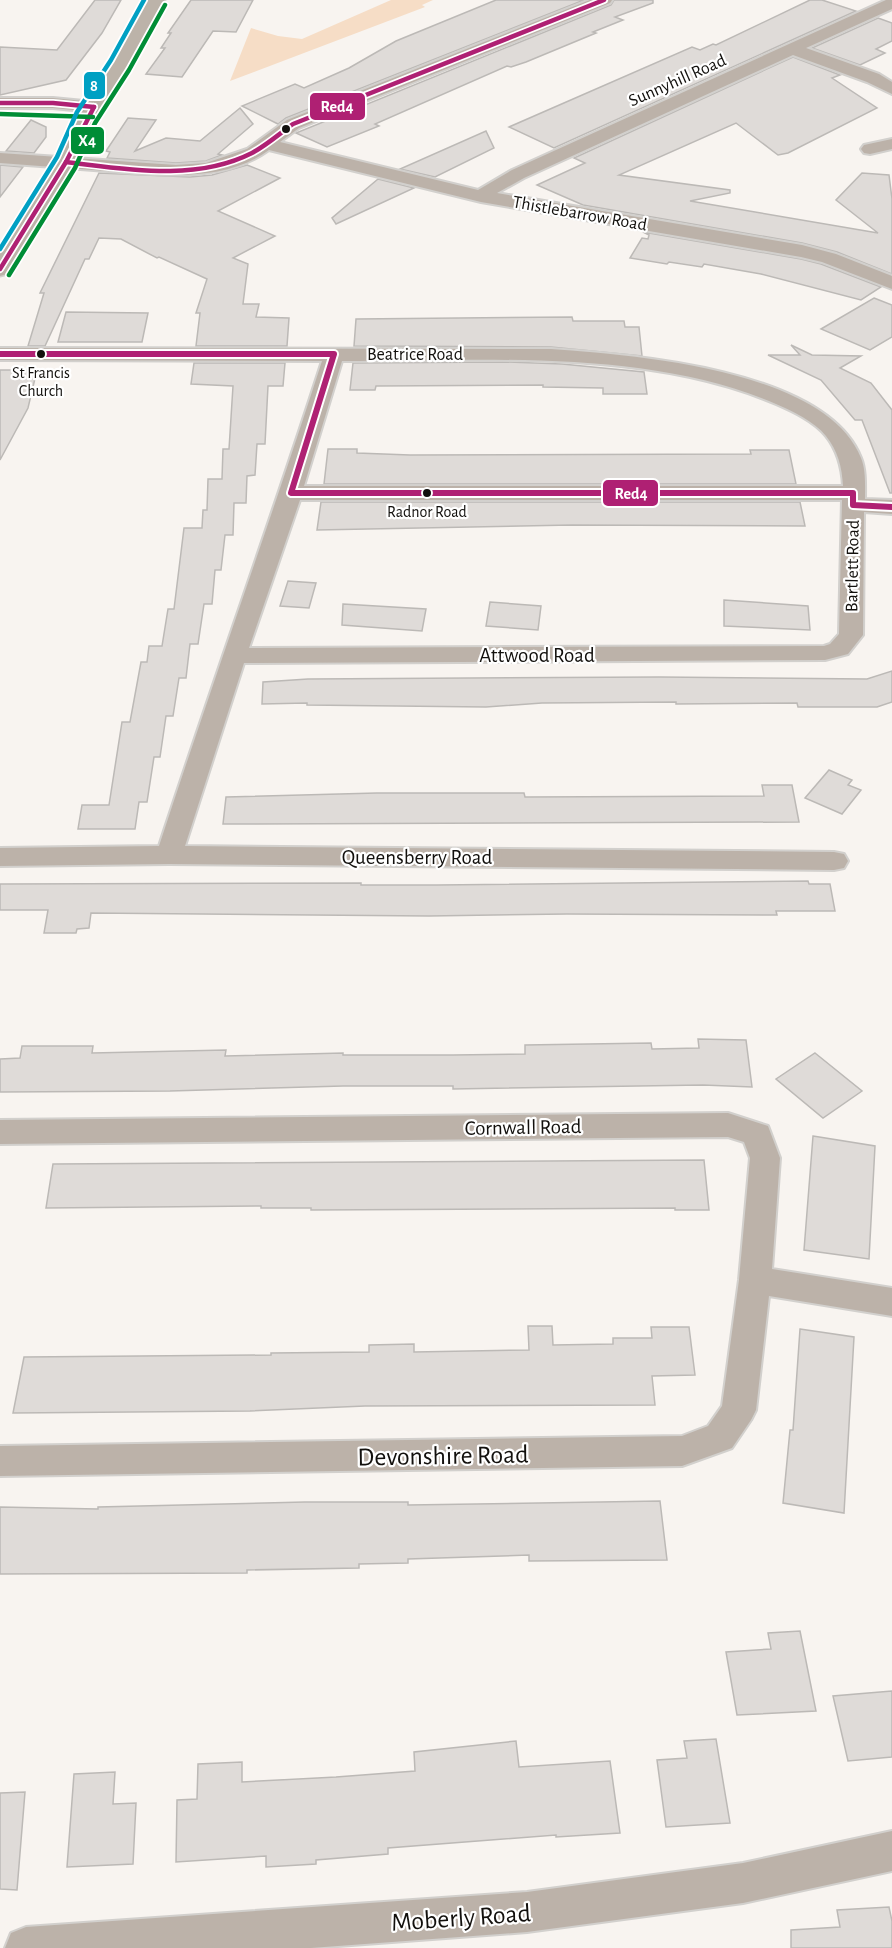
<svg xmlns="http://www.w3.org/2000/svg" width="892" height="1948" viewBox="0 0 892 1948" font-family="'Alegreya Sans',sans-serif">
	<rect width="100%" height="100%" fill="#f8f4f0"/>
	<path fill="#f6ddc6" d="M391 0H433L422 5 425 7 230 81 251 28 278 36 302 39Z"/>
	<g fill="#dfdbd8" stroke="#bcb9b6" stroke-width="1.5">
		<path d="M95 0H121L102 33 66 80 0 95V47L57 50Z"/>
		<path d="M191 0H253L236 32 213 31 182 77 146 74 165 48H161L171 33H168Z"/>
		<path d="M496 0H584L286 118 278 124 242 106 295 84 304 88 349 68 396 41Z"/>
		<path d="M614 0H653V3L615 17 623 20 593 32 596 33 526 62 511 67 507 66 375 124 379 126 327 147 296 133 611 5Z"/>
		<path d="M810 0H822L856 11 554 148 509 127 692 47 700 50 713 44 716 45Z"/>
		<path d="M878 18 892 23V41L876 49 885 53 860 65 812 48Z"/>
		<path d="M793 57 840 75 832 78 877 108 788 153 778 155 736 123 619 175 730 190V193L690 201 878 233 836 200 862 173 889 175 892 199V274L837 252 802 243 583 205 537 185 585 163 574 158Z"/>
		<path d="M240 108 253 124 218 154 222 155 206 161 176 163 107 158 110 152 106 151 128 118 156 120 135 151 166 138 200 141Z"/>
		<path d="M31 120 46 127V137L34 153 6 151Z"/>
		<path d="M486 131 494 148 435 177 400 169Z"/>
		<path d="M0 165 23 167 0 197Z"/>
		<path d="M247 165 280 178 218 211 275 236 233 258 248 264 243 304H259L256 317 289 318 287 346H196L200 313H196L207 279 159 257 157 258 121 239 99 238 89 259H85L45 346H28L44 293H40L99 173 190 177 212 175Z"/>
		<path d="M378 179 414 188 336 224 332 218Z"/>
		<path d="M643 232 801 259 821 264 881 287 861 300 761 274 704 264 702 267 669 262 667 264 630 258 642 238 648 239 649 235Z"/>
		<path d="M874 298 892 305V337L870 350 821 329Z"/>
		<path d="M66 312 148 313 142 342H58Z"/>
		<path d="M572 317 573 321H624L625 327H639L642 356 551 347 354 346 356 319Z"/>
		<path d="M791 345 812 355 861 356 840 368 871 383 892 410V493H890L862 420H855L821 380 768 355H800Z"/>
		<path d="M506 362 562 364 644 372 647 394H603V388L543 387V385L376 386 375 390H350L353 363Z"/>
		<path d="M194 363H285L283 386H268L265 444H257L255 475 247 476 246 503H234L233 535H225L221 570H215L212 604H204L198 644H190L186 678H179L173 716H166L160 757H154L147 802H139L135 829H78L82 805H109L122 722H130L141 662H147L149 646H162L168 609H174L184 528H202L203 510H207L208 479H222L223 449H229L233 386 191 384Z"/>
		<path d="M0 370H37L28 408 0 460Z"/>
		<path d="M328 449H357V453L410 455 751 454 750 450H789L796 484H324Z"/>
		<path d="M321 502H800L805 526 572 525 317 530Z"/>
		<path d="M288 581 316 583 309 608 280 606Z"/>
		<path d="M724 600 808 606 810 630 724 626Z"/>
		<path d="M490 602 541 606 538 630 486 626Z"/>
		<path d="M343 604 426 609 422 631 342 625Z"/>
		<path d="M892 671V702L877 707H798L797 703 676 704V702L542 703 486 707 307 705V703L262 704 263 682 308 679 660 677 867 679Z"/>
		<path d="M829 770 852 780 848 785 861 790 842 814 805 798Z"/>
		<path d="M762 785H792L799 822 223 824 226 797 377 793H524L525 797 764 796Z"/>
		<path d="M808 881 809 884H830L835 911H776L777 915 567 914 429 916 91 913 89 928 77 929 76 933H44L48 910H0V884L361 883V885H437Z"/>
		<path d="M698 1039 746 1040 752 1087 703 1085 453 1089V1086H343L170 1091 0 1092V1059L20 1058 22 1046H93L92 1053 226 1050 225 1056 343 1053V1055H453L525 1054V1045L651 1043 652 1049 699 1048Z"/>
		<path d="M815 1053 862 1091 823 1118 776 1079Z"/>
		<path d="M813 1136 875 1146 869 1259 804 1250Z"/>
		<path d="M704 1160 709 1210H675V1208L311 1210V1208H261V1206L46 1208 53 1164Z"/>
		<path d="M528 1326H552L553 1345 613 1344V1338H652L651 1327H689L695 1375 652 1376 655 1405 365 1406 250 1411 13 1413 24 1357 271 1355V1353L369 1352V1345L414 1344V1352L529 1350Z"/>
		<path d="M800 1329 854 1337 844 1513 783 1503 790 1430H793Z"/>
		<path d="M660 1501 667 1560 529 1561V1555L408 1559V1563L359 1564V1568L247 1570V1573L0 1574V1507L98 1509V1507L305 1502H408V1505Z"/>
		<path d="M800 1631 816 1711 737 1715 726 1652 771 1649 768 1633Z"/>
		<path d="M892 1691V1757L848 1761 833 1696Z"/>
		<path d="M716 1739 730 1823 666 1827 657 1760 687 1758 684 1741Z"/>
		<path d="M516 1741 519 1767 610 1761 620 1833 556 1837V1835L388 1848V1854L316 1860V1864L266 1867V1856L176 1862 177 1800 197 1799 198 1764 242 1762V1782L336 1777 415 1771 414 1752Z"/>
		<path d="M115 1772 113 1804 136 1803 133 1864 67 1867 74 1774Z"/>
		<path d="M25 1792 17 1890 0 1889V1793Z"/>
		<path d="M889 1907 892 1921V1948H791V1930L840 1927 837 1910Z"/>
	</g>
	<g fill="none" stroke-linecap="round" stroke-linejoin="round">
		<defs>
			<g id="street">
				<path d="M590 0H612L610 3 299 128 280 142 478 190 512 170 886 0H892V9L806 48 879 74 892 82V94L867 82 793 55 524 178 497 193 802 245 836 254 892 276V289L822 262 801 257 481 202 269 150C222 184 160 174 107 171 71 168 36 166 0 163V153L176 165 206 163 247 149 287 120Z"/>
				<path d="M0 98H53L94 102 100 103 103 107 100 111 94 112 53 108H0Z"/>
				<path d="M892 139V149L870 154 864 153 861 149 864 145Z"/>
				<path d="M0 348 551 349C633 355 826 369 861 458 866 470 865 486 865 499L892 500V514L864 512 863 635 848 654 825 660 244 663 185 846 834 852 844 854 848 861 844 868 834 870 169 864 0 866V848L159 846C212 684 270 523 322 361L0 360ZM342 361C480 361 647 348 776 404 792 411 814 421 826 436 838 451 842 467 843 486H304ZM300 500H842L839 634 830 644 824 646 249 648Z"/>
				<path d="M728 1113 768 1126 780 1158 772 1269 892 1288V1316L769 1296 756 1410 751 1420 732 1448 682 1466 0 1476V1446L682 1436 708 1426 722 1406 739 1280 750 1158 744 1142 728 1137 0 1144V1120Z"/>
				<path d="M892 1831V1871L743 1903 527 1932 311 1948H5L11 1933 26 1927 527 1892 743 1863Z"/>
			</g>
			<path id="primary" d="M147 0H165L130 65 96 118 76 162 11 269 8 274 0 276V251L56 162 76 118 110 65Z"/>
		</defs>
		<use href="#street" stroke="#d2d0cd" stroke-width="4"/>
		<use href="#primary" stroke="#d2d0cd" stroke-width="3"/>
		<use href="#street" fill="#bcb2a9" fill-rule="evenodd"/>
		<use href="#primary" fill="#bcb3a9" fill-rule="evenodd"/>
		<defs>
			<g id="bus-1-far1">
				<path d="M0 103H53L94 107"/>
				<path d="M66 162C126 169 195 182 252 153 267 145 279 134 293 124L604 0"/>
				<path d="M0 269 66 162 94 107"/>
			</g>
			<path id="bus-1" d="M0 354H334L291 493H853V505L892 507"/>
			<g id="bus-2">
				<path d="M0 114 93 117"/>
				<path d="M9 275 75 168 95 123 129 70 165 5"/>
			</g>
			<path id="bus-3" d="M0 249 57 157 77 112 111 60 144 0"/>
		</defs>
		<use href="#bus-1-far1" stroke="#fff" stroke-width="8"/>
		<use href="#bus-1" stroke="#fff" stroke-width="10"/>
		<use href="#bus-2" stroke="#fff" stroke-width="8"/>
		<use href="#bus-3" stroke="#fff" stroke-width="8"/>
		<use href="#bus-1-far1" stroke="#af2073" stroke-width="4.5"/>
		<use href="#bus-1" stroke="#af2073" stroke-width="6"/>
		<use href="#bus-2" stroke="#008d36" stroke-width="4.5"/>
		<use href="#bus-3" stroke="#00a0c3" stroke-width="4.5"/>
	</g>
	<g fill="#12100d" stroke="#fff" stroke-width="2">
		<circle cx="286" cy="129" r="5"/>
		<circle cx="41" cy="354" r="5"/>
		<circle cx="427" cy="493" r="5"/>
	</g>
	<g text-anchor="middle" stroke-width="4.5" stroke-linejoin="round" paint-order="stroke">
		<g font-size="16" fill="#12100d" stroke="#fff">
			<text x="41" y="378">St Francis<tspan x="41" dy="18">Church</tspan></text>
			<text x="427" y="517">Radnor Road</text>
		</g>
		<g font-size="18" fill="#12100d" stroke="#fff">
			<text transform="translate(677 80) rotate(-24)" y="6">Sunnyhill Road</text>
			<text transform="translate(580 213) rotate(10)" y="6">Thistlebarrow Road</text>
			<text x="415" y="360">Beatrice Road</text>
			<text transform="translate(852 566) rotate(-89)" y="6">Bartlett Road</text>
		</g>
		<g font-size="21" fill="#12100d" stroke="#fff">
			<text x="537" y="662">Attwood Road</text>
			<text x="417" y="864">Queensberry Road</text>
			<text transform="translate(523 1127) rotate(-1)" y="7">Cornwall Road</text>
		</g>
		<g font-size="26" fill="#12100d" stroke="#fff">
			<text transform="translate(443 1455) rotate(-1)" y="9">Devonshire Road</text>
			<text transform="translate(461 1917) rotate(-4)" y="9">Moberly Road</text>
		</g>
	</g>
	<g stroke="#fff" stroke-width="2">
		<rect x="83" y="71" width="23" height="29" rx="6" fill="#00a0c3"/>
		<rect x="309" y="92" width="57" height="29" rx="6" fill="#af2073"/>
		<rect x="70" y="126" width="35" height="29" rx="6" fill="#008d36"/>
		<rect x="602" y="479" width="57" height="28" rx="6" fill="#af2073"/>
	</g>
	<g font-size="16" text-anchor="middle" font-weight="bold" fill="#fff">
		<text x="94" y="91">8</text>
		<text x="337" y="112">Red4</text>
		<text x="87" y="146">X4</text>
		<text x="631" y="499">Red4</text>
	</g>
</svg>
